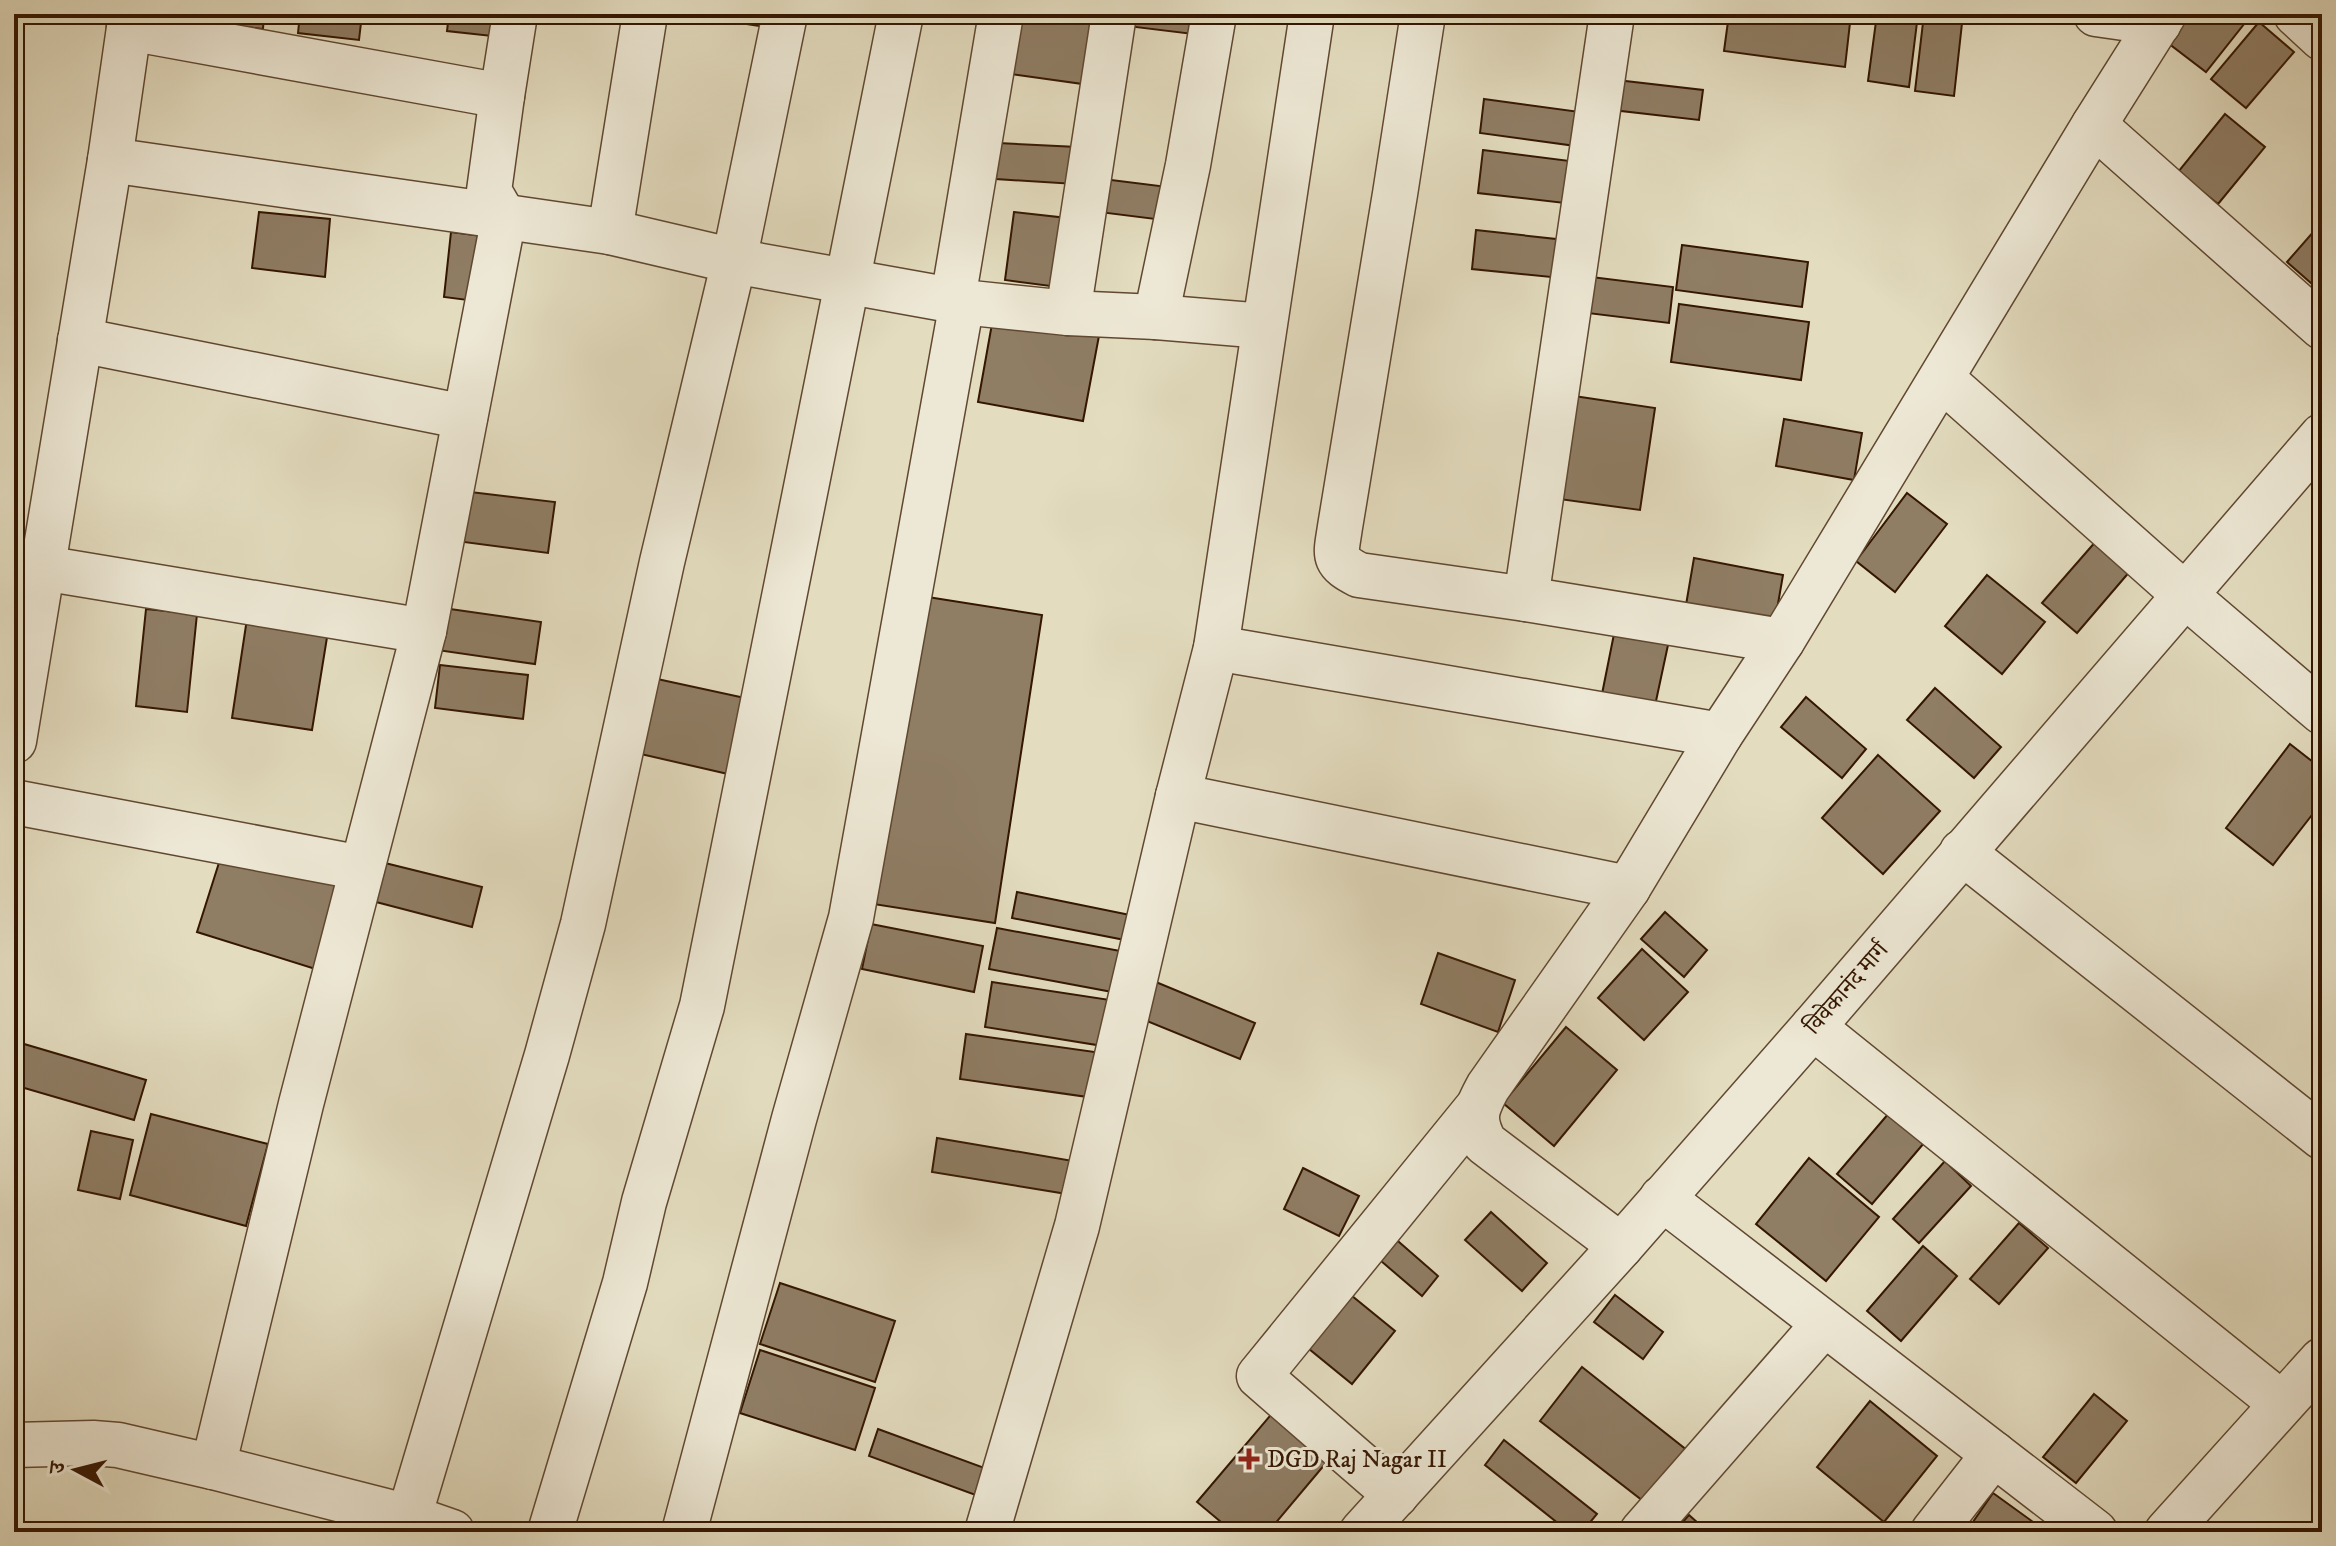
<svg xmlns="http://www.w3.org/2000/svg" width="2336" height="1546" viewBox="0 0 2336 1546" font-family="'IM FELL DW Pica','Noto Serif Devanagari',serif">
	<rect width="100%" height="100%" fill="#e3dcbf"/>
	<filter id="stains"><feTurbulence type="fractalNoise" baseFrequency=".0025" numOctaves="4"/><feColorMatrix values="0 0 0 0 .2 0 0 0 0 .09 0 0 0 0 .02 0 0 0 .5 -.17"/></filter>
	<radialGradient id="worn" r=".72"><stop offset=".6" stop-color="#630" stop-opacity="0"/><stop offset="1" stop-color="#630" stop-opacity=".3"/></radialGradient>
	<g fill="#8f7d64" stroke="#341601" stroke-width="2">
		<path d="M142 14H264L263 29 142 16Z"/>
		<path d="M300 14H362L359 40 298 33Z"/>
		<path d="M449 14H504L501 37 447 31Z"/>
		<path d="M715 14H774L772 28 714 19Z"/>
		<path d="M1016 14 1097 25 1090 85 1003 73Z"/>
		<path d="M1129 14H1204L1201 35 1127 26Z"/>
		<path d="M1729 14H1851L1845 67 1724 51Z"/>
		<path d="M1877 14H1918L1909 87 1868 81Z"/>
		<path d="M1924 14H1963L1954 96 1915 91Z"/>
		<path d="M2190 14H2252L2206 72 2168 43Z"/>
		<path d="M2259 22 2294 52 2246 108 2211 79Z"/>
		<path d="M1608 79 1703 90 1699 120 1604 109Z"/>
		<path d="M1484 99 1580 112 1576 146 1480 133Z"/>
		<path d="M2225 114 2265 147 2218 204 2178 172Z"/>
		<path d="M998 143 1077 147 1075 184 996 179Z"/>
		<path d="M1483 150 1578 162 1573 204 1478 193Z"/>
		<path d="M1103 179 1176 188 1171 221 1099 212Z"/>
		<path d="M259 212 330 219 325 277 252 268Z"/>
		<path d="M1014 212 1067 218 1058 287 1005 280Z"/>
		<path d="M2322 222V288L2320 291 2287 262Z"/>
		<path d="M1476 230 1565 240 1561 278 1472 269Z"/>
		<path d="M451 232 483 236 475 301 444 297Z"/>
		<path d="M1682 245 1808 262 1802 307 1676 290Z"/>
		<path d="M1575 275 1673 287 1669 323 1571 311Z"/>
		<path d="M1679 304 1809 322 1801 380 1671 362Z"/>
		<path d="M995 307 1101 325 1083 421 978 402Z"/>
		<path d="M1574 396 1655 408 1640 510 1559 499Z"/>
		<path d="M1784 419 1862 433 1854 480 1776 466Z"/>
		<path d="M462 491 555 502 548 553 456 541Z"/>
		<path d="M1907 493 1947 524 1895 592 1856 561Z"/>
		<path d="M2097 540 2131 570 2077 633 2042 603Z"/>
		<path d="M1694 558 1783 575 1775 621 1686 605Z"/>
		<path d="M1987 575 2045 622 2002 674 1945 626Z"/>
		<path d="M915 595 1042 615 995 923 867 903Z"/>
		<path d="M443 608 541 622 535 664 437 650Z"/>
		<path d="M146 609 197 614 187 712 136 706Z"/>
		<path d="M248 612 329 625 312 730 232 718Z"/>
		<path d="M1617 619 1671 631 1653 715 1600 704Z"/>
		<path d="M440 665 528 675 523 719 435 708Z"/>
		<path d="M648 677 745 698 728 774 632 752Z"/>
		<path d="M1935 688 2001 747 1974 778 1907 720Z"/>
		<path d="M1806 697 1866 749 1842 778 1781 727Z"/>
		<path d="M2290 744 2322 769V802L2273 865 2226 828Z"/>
		<path d="M1878 755 1940 811 1883 874 1822 818Z"/>
		<path d="M224 847 351 886 325 972 197 932Z"/>
		<path d="M385 863 482 887 472 927 376 902Z"/>
		<path d="M1017 892 1135 916 1130 941 1012 918Z"/>
		<path d="M1665 912 1707 950 1684 977 1641 939Z"/>
		<path d="M871 924 983 946 974 992 862 969Z"/>
		<path d="M997 928 1131 953 1123 994 989 969Z"/>
		<path d="M1642 949 1688 992 1644 1040 1598 998Z"/>
		<path d="M1438 953 1515 980 1498 1032 1421 1004Z"/>
		<path d="M1151 980 1255 1023 1240 1059 1137 1017Z"/>
		<path d="M992 982 1110 1000 1103 1046 985 1027Z"/>
		<path d="M1566 1027 1617 1070 1554 1146 1503 1103Z"/>
		<path d="M966 1034 1102 1053 1095 1098 960 1079Z"/>
		<path d="M14 1041 146 1080 134 1120 14 1085Z"/>
		<path d="M1889 1113 1924 1143 1872 1204 1837 1174Z"/>
		<path d="M151 1114 268 1144 246 1226 130 1195Z"/>
		<path d="M91 1131 133 1140 120 1199 78 1190Z"/>
		<path d="M937 1138 1073 1161 1067 1194 932 1172Z"/>
		<path d="M1809 1158 1879 1217 1826 1281 1756 1224Z"/>
		<path d="M1945 1161 1971 1186 1919 1243 1893 1219Z"/>
		<path d="M1303 1168 1359 1196 1339 1236 1284 1209Z"/>
		<path d="M1491 1212 1547 1263 1522 1291 1465 1240Z"/>
		<path d="M2019 1223 2048 1248 1999 1304 1970 1279Z"/>
		<path d="M1391 1235 1438 1276 1422 1296 1374 1255Z"/>
		<path d="M1923 1246 1957 1276 1901 1341 1867 1311Z"/>
		<path d="M780 1283 895 1321 875 1382 760 1344Z"/>
		<path d="M1346 1291 1395 1331 1352 1384 1303 1344Z"/>
		<path d="M1615 1295 1663 1332 1643 1359 1594 1322Z"/>
		<path d="M760 1350 875 1388 855 1450 740 1413Z"/>
		<path d="M1582 1367 1688 1451 1647 1504 1540 1421Z"/>
		<path d="M2094 1394 2127 1421 2076 1483 2043 1457Z"/>
		<path d="M1870 1401 1937 1456 1884 1522 1817 1467Z"/>
		<path d="M1280 1404 1336 1451 1268 1532H1233L1197 1502Z"/>
		<path d="M878 1429 990 1470 981 1497 869 1456Z"/>
		<path d="M1504 1440 1597 1514 1582 1532H1569L1485 1465Z"/>
		<path d="M1993 1493 2047 1532H1966Z"/>
		<path d="M1689 1515 1708 1532H1674Z"/>
	</g>
	<g fill="none" stroke-linecap="round" stroke-linejoin="round">
		<defs>
			<g id="minor">
				<path d="M1423 14 1395 194 1340 527C1336 555 1331 561 1359 575L1526 599 1782 641"/>
				<path d="M2096 14 2159 23"/>
				<path d="M2296 14 2322 38"/>
				<path d="M129 28 502 96 515 14"/>
				<path d="M2094 125 2322 327"/>
				<path d="M110 160 610 232 734 261 962 302 1068 313 1156 317 1264 326"/>
				<path d="M610 232 645 14"/>
				<path d="M953 299 1001 14"/>
				<path d="M1068 313 1114 14"/>
				<path d="M1156 317 1188 165 1214 14"/>
				<path d="M80 340 465 417"/>
				<path d="M1942 379 2185 595 2322 712"/>
				<path d="M43 568 424 631"/>
				<path d="M1526 599 1612 14"/>
				<path d="M1216 648 1720 735"/>
				<path d="M14 741 110 160 131 14"/>
				<path d="M1178 796 1628 888"/>
				<path d="M14 802 362 868"/>
				<path d="M1962 852 2322 1137"/>
				<path d="M1813 1027 2281 1403"/>
				<path d="M1662 1198 2095 1532"/>
				<path d="M1621 1246 1485 1143C1472 1119 1476 1109 1488 1087L1628 888 1720 735 1782 641 2094 125 2164 14"/>
				<path d="M14 1445 93 1443 118 1445 213 1467 409 1517 452 1532"/>
				<path d="M213 1467 301 1104 424 631 504 217 489 191 502 96"/>
				<path d="M1396 1495 1259 1376 1477 1108"/>
				<path d="M409 1517 547 1055 583 924 662 562 734 261 785 14"/>
				<path d="M550 1532 625 1283 644 1202 702 1006 901 14"/>
				<path d="M684 1532 794 1119 851 918 962 302"/>
				<path d="M987 1532 1077 1226 1178 796 1216 648 1312 14"/>
				<path d="M1642 1532 1824 1324"/>
				<path d="M1933 1532 1994 1454"/>
				<path d="M2167 1532 2322 1360"/>
			</g>
			<path id="tertiary" d="M1362 1532 1621 1246 1813 1027 2322 436"/>
		</defs>
		<use href="#minor" stroke="#604830" stroke-width="47"/>
		<use href="#tertiary" stroke="#604830" stroke-width="47"/>
		<use href="#minor" stroke="#ede8d5" stroke-width="44"/>
		<use href="#tertiary" stroke="#ede8d5" stroke-width="44"/>
	</g>
	<path fill="#8f2418" stroke="#ede8d5" stroke-width="3" d="M1245 1447h8v8h8v8h-8v8h-8v-8h-8v-8h8z"/>
	<g text-anchor="middle" stroke-width="6" stroke-linejoin="round" paint-order="stroke">
		<g font-size="24" fill="#341601" stroke="#ede8d5">
			<text transform="translate(1846 988) rotate(-49)" y="8">विवेकानंद मार्ग</text>
		</g>
		<g font-size="24" fill="#341601" stroke="#ede8d5" text-anchor="start">
			<text x="1267" y="1467">DGD Raj Nagar II</text>
		</g>
	</g>
	<rect width="2336" height="1546" fill="none" stroke="#e3dcbf" stroke-width="48"/>
	<rect x="16" y="16" width="2304" height="1514" fill="none" stroke="#341601" stroke-width="4"/>
	<rect x="24" y="24" width="2288" height="1498" fill="none" stroke="#341601" stroke-width="2"/>
	<g transform="translate(76 1470) rotate(277)" stroke="#ede8d5" stroke-width="6" paint-order="stroke">
	<path d="M0-6L14 30L0 20L-14 30Z" fill="#341601"/>
	<text y="-12" font-size="22" font-weight="bold" text-anchor="middle" fill="#341601">उ</text>
	</g>
	<rect width="100%" height="100%" filter="url(#stains)"/>
	<rect width="100%" height="100%" fill="url(#worn)"/>
</svg>
